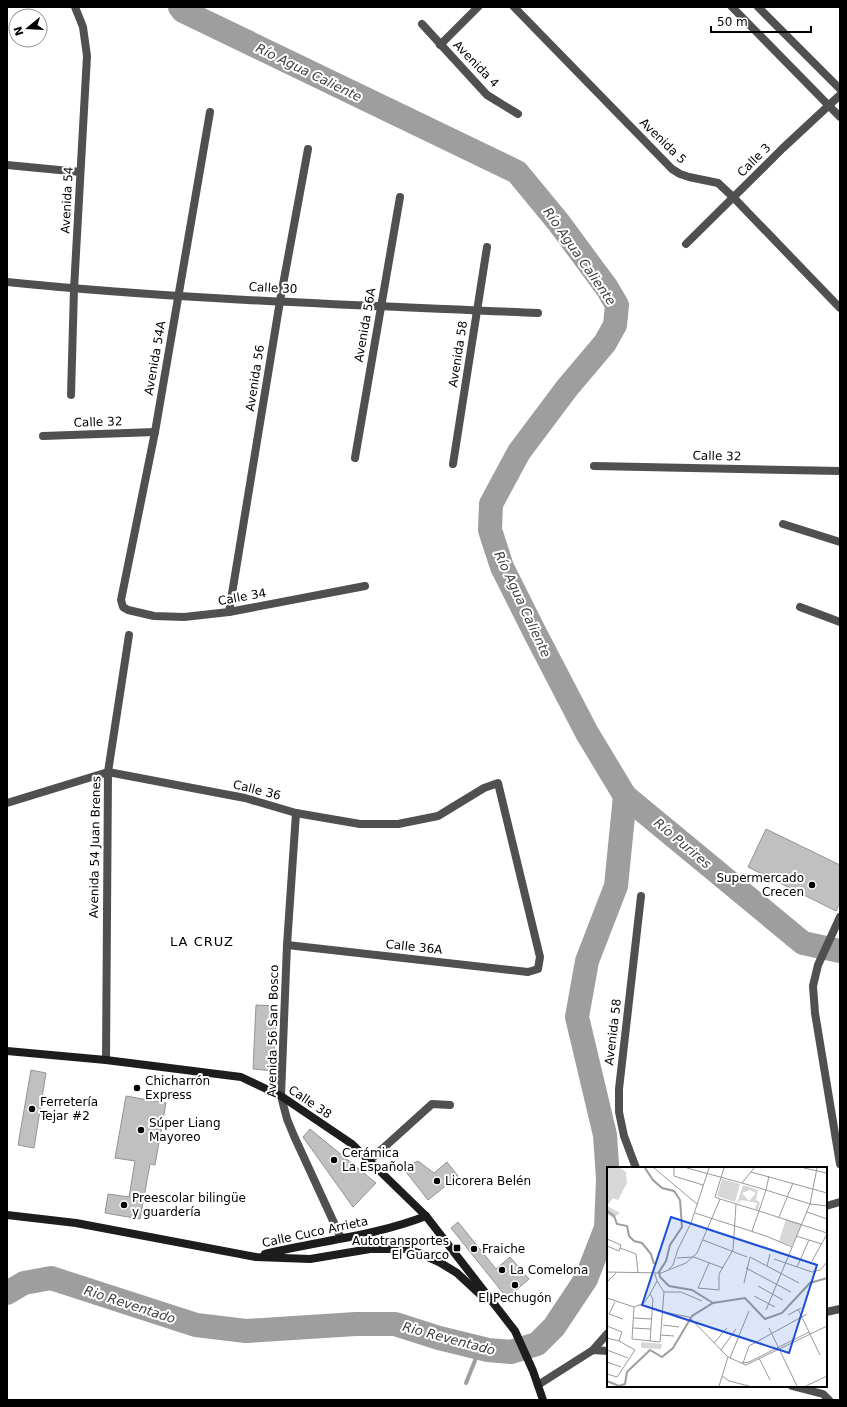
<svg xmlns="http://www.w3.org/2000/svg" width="847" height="1407" viewBox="0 0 847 1407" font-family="'DejaVu Sans',sans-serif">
	<rect width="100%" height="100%" fill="#fff"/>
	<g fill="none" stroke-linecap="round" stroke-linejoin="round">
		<path stroke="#9e9e9e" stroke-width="4" d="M466 1383 480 1348"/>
		<g stroke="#9e9e9e" stroke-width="24">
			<path d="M180 7 183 11 517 172 559 223 607 288 617 305 615 325 605 343 567 388 519 452 491 504 490 530 502 567 534 631 587 733 625 796 803 943 840 951"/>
			<path d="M7 1293 24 1283 51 1278 196 1325 246 1331 356 1324H395L439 1338 488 1350 511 1352 537 1344 554 1327 586 1279 606 1228 608 1179 605 1135 577 1017 587 961 616 886 625 796"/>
		</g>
	</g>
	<g fill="#c0c0c0" stroke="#949494">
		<path d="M766 829 840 865V903L836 911 748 867Z"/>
		<path d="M256 1005 277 1006 273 1071 253 1069Z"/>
		<path d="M31 1070 46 1073 34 1148 18 1145Z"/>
		<path d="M126 1096 166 1103 155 1165 150 1164 140 1219 105 1213 108 1194 129 1197 135 1161 115 1158Z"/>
		<path d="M310 1129 376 1183 353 1207 303 1137Z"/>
		<path d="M418 1161 434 1173 447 1162 458 1176 428 1200 403 1168Z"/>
		<path d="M458 1222 496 1269 510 1257 529 1279 507 1298 451 1228Z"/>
	</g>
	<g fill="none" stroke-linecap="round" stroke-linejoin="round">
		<g stroke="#505050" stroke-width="8">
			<path d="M514 7 672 169 680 174 689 177 718 183 733 197 840 308"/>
			<path d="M732 7 840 117"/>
			<path d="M758 7 840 89"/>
			<path d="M422 24 487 95 518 114"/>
			<path d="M440 45 478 7"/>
			<path d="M210 112 155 432 121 600 123 607 128 610 154 616 184 617 229 612 365 586"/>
			<path d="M7 165 80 172"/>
			<path d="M686 244 783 148 840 95"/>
			<path d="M7 282C183 300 361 305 538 313"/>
			<path d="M71 395 74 289 87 56 83 27 75 7"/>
			<path d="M43 436 155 432"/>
			<path d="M355 458 400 197"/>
			<path d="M453 464 487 247"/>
			<path d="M594 466 840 471"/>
			<path d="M783 524 840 542"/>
			<path d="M800 607 840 622"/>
			<path d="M229 612 280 301 308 149"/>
			<path d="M7 803 108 772 245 798 296 813 360 824H398L438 816 484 788 498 783 540 957 538 969 528 972 287 945"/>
			<path d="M296 813 287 945 281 1096 287 1119 294 1136 341 1238"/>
			<path d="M840 917 818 965 813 986 815 1013 840 1164"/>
			<path d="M106 1060 108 772 129 635"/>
			<path d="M369 1161 432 1104 450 1105"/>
			<path d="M636 1168 624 1136 619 1112V1089L641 896"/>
			<path d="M826 1206 840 1202"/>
			<path d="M826 1312 840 1309"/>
			<path d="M593 1350 608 1333"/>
			<path d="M538 1385 593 1350 608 1351"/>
			<path d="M792 1386 823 1394 829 1400"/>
		</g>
		<g stroke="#1d1d1d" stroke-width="8">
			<path d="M7 1051 106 1060 241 1077 281 1096 352 1144 426 1216 515 1331 533 1371 543 1400"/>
			<path d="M7 1215 76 1223 256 1257 310 1259 370 1249H406L419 1253 439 1262 457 1273 484 1298"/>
			<path d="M265 1254C318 1241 375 1236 426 1216"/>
		</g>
	</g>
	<g fill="#000" stroke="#fff" stroke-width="1.5">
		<circle cx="812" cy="885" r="4"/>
		<circle cx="137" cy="1088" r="4"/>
		<circle cx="32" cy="1109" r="4"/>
		<circle cx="141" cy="1130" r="4"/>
		<circle cx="334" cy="1160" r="4"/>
		<circle cx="437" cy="1181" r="4"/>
		<circle cx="124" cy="1205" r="4"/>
		<rect x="453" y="1244" width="8" height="8" rx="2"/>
		<circle cx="474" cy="1249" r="4"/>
		<circle cx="502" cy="1270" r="4"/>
		<circle cx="515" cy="1285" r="4"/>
	</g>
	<g text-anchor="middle" stroke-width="4" stroke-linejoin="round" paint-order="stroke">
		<g font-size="12" fill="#000" stroke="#fff">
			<text transform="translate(476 64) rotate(46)" y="4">Avenida 4</text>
			<text transform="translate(663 141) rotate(44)" y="4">Avenida 5</text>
			<text transform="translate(754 160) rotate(-45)" y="4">Calle 3</text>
			<text transform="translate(67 200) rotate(-87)" y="4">Avenida 54</text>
			<text transform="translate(273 288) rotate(3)" y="4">Calle 30</text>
			<text transform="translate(365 325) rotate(-80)" y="4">Avenida 56A</text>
			<text transform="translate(458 354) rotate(-81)" y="4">Avenida 58</text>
			<text transform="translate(155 358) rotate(-80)" y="4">Avenida 54A</text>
			<text transform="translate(255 378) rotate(-81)" y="4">Avenida 56</text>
			<text transform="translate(98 422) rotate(-2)" y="4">Calle 32</text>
			<text transform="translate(717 456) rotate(1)" y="4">Calle 32</text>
			<text transform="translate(242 597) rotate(-10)" y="4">Calle 34</text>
			<text transform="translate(257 790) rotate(14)" y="4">Calle 36</text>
			<text transform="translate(95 847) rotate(-89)" y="4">Avenida 54 Juan Brenes</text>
			<text transform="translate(414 947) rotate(6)" y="4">Calle 36A</text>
			<text transform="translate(273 1031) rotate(-89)" y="4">Avenida 56 San Bosco</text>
			<text transform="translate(613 1032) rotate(-83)" y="4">Avenida 58</text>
			<text transform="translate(310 1102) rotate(34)" y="4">Calle 38</text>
			<text transform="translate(315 1232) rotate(-12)" y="4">Calle Cuco Arrieta</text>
		</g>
		<g font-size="12" fill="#000" stroke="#fff" text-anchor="start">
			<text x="804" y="882" text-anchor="end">Supermercado<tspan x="804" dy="14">Crecen</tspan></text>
			<text x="145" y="1085">Chicharrón<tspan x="145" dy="14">Express</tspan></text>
			<text x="40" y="1106">Ferretería<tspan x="40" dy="14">Tejar #2</tspan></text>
			<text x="149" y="1127">Súper Liang<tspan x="149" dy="14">Mayoreo</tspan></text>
			<text x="342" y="1157">Cerámica<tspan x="342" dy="14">La Española</tspan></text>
			<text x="445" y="1185">Licorera Belén</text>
			<text x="132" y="1202">Preescolar bilingüe<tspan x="132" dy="14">y guardería</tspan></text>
			<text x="449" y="1245" text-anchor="end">Autotransportes<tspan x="449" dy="14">El Guarco</tspan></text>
			<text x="482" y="1253">Fraiche</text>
			<text x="510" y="1274">La Comelona</text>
			<text x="515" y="1302" text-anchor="middle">El Pechugón</text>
		</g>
		<g font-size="13" font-style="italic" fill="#3f3f3f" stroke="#fff">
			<text transform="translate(309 72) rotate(26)" y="5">Río Agua Caliente</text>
			<text transform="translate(580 256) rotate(55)" y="5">Río Agua Caliente</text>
			<text transform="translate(523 604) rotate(65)" y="5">Río Agua Caliente</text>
			<text transform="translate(683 843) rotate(40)" y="5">Río Purires</text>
			<text transform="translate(130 1304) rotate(18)" y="5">Rio Reventado</text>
			<text transform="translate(449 1338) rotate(15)" y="5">Rio Reventado</text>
		</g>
		<g font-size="13" letter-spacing="1" fill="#000" stroke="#fff">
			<text x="202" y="946">LA CRUZ</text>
		</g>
	</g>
	<g transform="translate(607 1167)">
		<rect width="220" height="220" fill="#fff"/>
		<path d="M0 1H13L19 5 20 16 11 33 6 31 0 39 13 46 6 51 0 47ZM115 12 133 17 128 35 110 29ZM136 18 151 23 149 32 153 36 151 43 148 42 150 36 134 33 130 37ZM143 23 149 26 142 34 135 26ZM179 52 195 57 185 79 172 74ZM34 175 55 177 54 182 34 181Z" fill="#d7d7d7" fill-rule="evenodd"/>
		<path fill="none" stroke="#9e9e9e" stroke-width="2" d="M38 1 46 13 55 21 67 24 73 33 75 60 63 78 59 94 52 105 53 110 62 119 85 123 106 136M0 44 7 49 10 57 20 59 22 69 27 74 35 76 44 87 47 97M0 214 12 219 18 217 20 205 43 183 55 190 66 181 85 149 106 136 138 131 158 152 175 146 203 116 220 111"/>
		<path fill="none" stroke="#999" stroke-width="1" d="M47 1 90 37M67 1V9L96 18M80 1 135 16M197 1 220 6M144 5 220 26M162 9 159 23 203 37 220 39M113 32 108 30 117 1M200 45 220 52M88 46 159 69 185 80M172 50 186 16M145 64 152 44 220 66M189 69 215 77M0 72 14 78 12 84 0 79M96 73 140 90M13 81 29 87 31 106M70 91 87 90 116 101M167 92 205 105 213 103 220 95M205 94 220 67M102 96 91 121 112 123V107L126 83 129 37M160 99 163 87M190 100 202 73M139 101 184 125M62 102 66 98 71 82 84 56 102 1M0 105 54 106 79 96 90 86 113 32 152 44 159 23 135 16 147 1M0 115 9 106M137 116 143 90 192 116M151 119 176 133M57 125H74L95 134M147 129 168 140M0 131 27 140 37 136 43 127M8 135 2 147 16 152M27 140 25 172 53 175 57 125 50 114M191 142 213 188M159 143 203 37 210 1M57 145 82 150 121 190 139 198 220 159M181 148 194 141M26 151 45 152M56 158 72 160M0 159 15 165 12 174M26 161 44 162M162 161 190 219M54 168 67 169M0 171 12 174 28 183 10 210 0 207M43 174 46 132 43 127 50 114 48 107M107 176 120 161M0 183 21 191M114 183 129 162M123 191 142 144M152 191 163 213M0 195 14 200M135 196 142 195 202 165M136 196 142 179 200 147M115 209 122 214 142 219M112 219 121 190M199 219 220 209"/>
		<path fill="#1d4ed8" fill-opacity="0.15" stroke="#1d4ed8" stroke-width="2" d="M64 50 210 98 182 186 35 138Z"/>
		<rect width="220" height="220" fill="none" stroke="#000" stroke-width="2"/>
	</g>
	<rect width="847" height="1407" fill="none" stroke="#000000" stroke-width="16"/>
	<g transform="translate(28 28) rotate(252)"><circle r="19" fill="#ffffff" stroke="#999999"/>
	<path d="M0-3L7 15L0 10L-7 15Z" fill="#000000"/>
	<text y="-6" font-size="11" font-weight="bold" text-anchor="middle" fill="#000000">N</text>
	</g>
	<path d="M711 26v6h100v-6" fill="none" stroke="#000000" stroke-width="2"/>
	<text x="717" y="26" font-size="12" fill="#000000" stroke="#ffffff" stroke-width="3" paint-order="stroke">50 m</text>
</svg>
